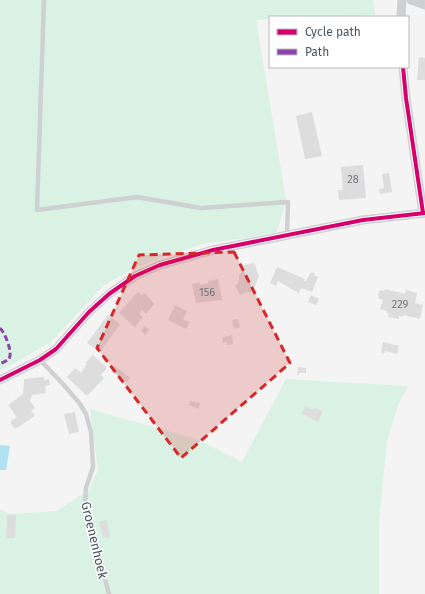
<svg xmlns="http://www.w3.org/2000/svg" width="425" height="594" viewBox="0 0 425 594" font-family="'Fira Sans',sans-serif">
	<rect width="100%" height="100%" fill="#f4f4f4"/>
	<g fill="#d9f2e3">
		<path d="M0 0H373L375 15 319 17H270V19L256 20 286 200 277 232 247 238 206 243 159 258 133 269 104 285 51 342 0 371Z"/>
		<path d="M286 379 408 386 398 405 387 441 379 522V594H0V509L9 514 56 511 89 490 98 470 90 409 196 439 242 462Z"/>
	</g>
	<path fill="#aee2f0" d="M0 445 10 446 6 470H0Z"/>
	<g fill="#ddddde">
		<path d="M419 57 425 58V80H417Z"/>
		<path d="M312 112 322 156 305 159 296 116Z"/>
		<path d="M363 165 366 198 339 200 338 190H343L341 167Z"/>
		<path d="M389 173 392 192 380 194 379 189 384 188 382 174Z"/>
		<path d="M255 263 258 275 259 276 253 291 248 293 247 292 240 295 235 286 239 282V275L244 270V265Z"/>
		<path d="M277 267 305 279 304 281H306L311 272 315 273 314 275 318 277 312 292 301 288 299 293 278 281 276 286 270 283Z"/>
		<path d="M218 279 222 300 196 303 192 284 200 282V285L208 283V281Z"/>
		<path d="M385 289 405 294 406 290 417 293 415 303 423 305 420 319 403 315V317L399 316V319L388 317 389 314 387 313V311L380 309 383 300 379 299 378 297 379 291 381 290 384 291Z"/>
		<path d="M138 292 142 295 144 293 146 294 154 304 146 314 142 310 139 314 143 317 135 327 119 313Z"/>
		<path d="M311 295 319 299 316 305 308 302Z"/>
		<path d="M175 305 187 311 183 319 190 322 186 329 168 320Z"/>
		<path d="M108 315 120 324 100 352 87 343Z"/>
		<path d="M238 319 240 327 234 329 232 320Z"/>
		<path d="M144 326 149 330 145 335 141 331Z"/>
		<path d="M232 335 233 344 227 345V342L223 343 222 338Z"/>
		<path d="M383 342 399 346 397 354 385 351 384 354 381 353Z"/>
		<path d="M93 355 107 368 101 375 104 378 87 396 67 377 75 368 81 373 87 364 85 363Z"/>
		<path d="M115 366 130 378 127 382 111 371Z"/>
		<path d="M298 367 306 368V373H299V375H297Z"/>
		<path d="M44 377V380L49 379 50 385 45 386 46 393 32 395 30 401 35 408 31 411 35 416 15 429 10 422 17 417 8 405 23 394 24 379Z"/>
		<path d="M190 401 200 403 199 409 189 405Z"/>
		<path d="M305 406 313 410 314 408 323 411 318 422 302 414Z"/>
		<path d="M75 412 79 432 69 434 64 414Z"/>
		<path d="M7 515H16L15 538H6Z"/>
		<path d="M107 520 110 537 103 538 99 522Z"/>
	</g>
	<g fill="none" stroke-linecap="round" stroke-linejoin="round">
		<g stroke="#ced0d2" stroke-width="4.5">
			<path d="M44 0 37 210 137 197 201 208 288 202 287 235"/>
			<path d="M40 360 63 384 80 404 86 414 91 432 93 467 86 488 85 503 109 594"/>
		</g>
		<g stroke="#ced0d2" stroke-width="9">
			<path d="M411 0 425 5"/>
			<path d="M401 17 402 0"/>
			<path d="M403 67 406 98 423 213"/>
			<path d="M0 380 40 360 56 349 89 312 109 294 135 276 160 265 213 250 363 220 425 213"/>
		</g>
		<path stroke="#8e44ad" stroke-width="3" stroke-dasharray="6 3" stroke-linecap="butt" d="M0 328C5 333 13 352 9 359 7 361 3 362 0 364"/>
		<defs>
			<g id="cycleway">
				<path d="M403 67 406 98 423 213"/>
				<path d="M0 380 40 360 56 349 89 312 109 294 135 276 160 265 213 250 363 220 425 213"/>
			</g>
		</defs>
		<use href="#cycleway" stroke="#fff" stroke-width="6"/>
		<use href="#cycleway" stroke="#d6006c" stroke-width="4"/>
	</g>
	<path fill="#d62828" fill-opacity="0.2" stroke="#d62828" stroke-width="3" stroke-dasharray="8 5" stroke-linejoin="round" d="M234 252 290 363 181 458 97 348 139 255Z"/>
	<g text-anchor="middle" stroke-width="3" stroke-linejoin="round" paint-order="stroke">
		<g font-size="11" fill="#707881">
			<text x="353" y="183">28</text>
			<text x="207" y="296">156</text>
			<text x="400" y="308">229</text>
		</g>
		<g font-size="13" fill="#4a5661" stroke="#fff">
			<text transform="translate(95 540) rotate(77)" y="5">Groenenhoek</text>
		</g>
	</g>
	<rect x="269" y="16" width="140" height="52" fill="#ffffff" stroke="#b7bbc0"/>
	<rect x="277" y="29" width="20" height="6" fill="#d6006c" stroke="#b7bbc0"/>
	<text x="305" y="36" font-size="12" fill="#4a5661">Cycle path</text>
	<rect x="277" y="49" width="20" height="6" fill="#8e44ad" stroke="#b7bbc0"/>
	<text x="305" y="56" font-size="12" fill="#4a5661">Path</text>
</svg>
